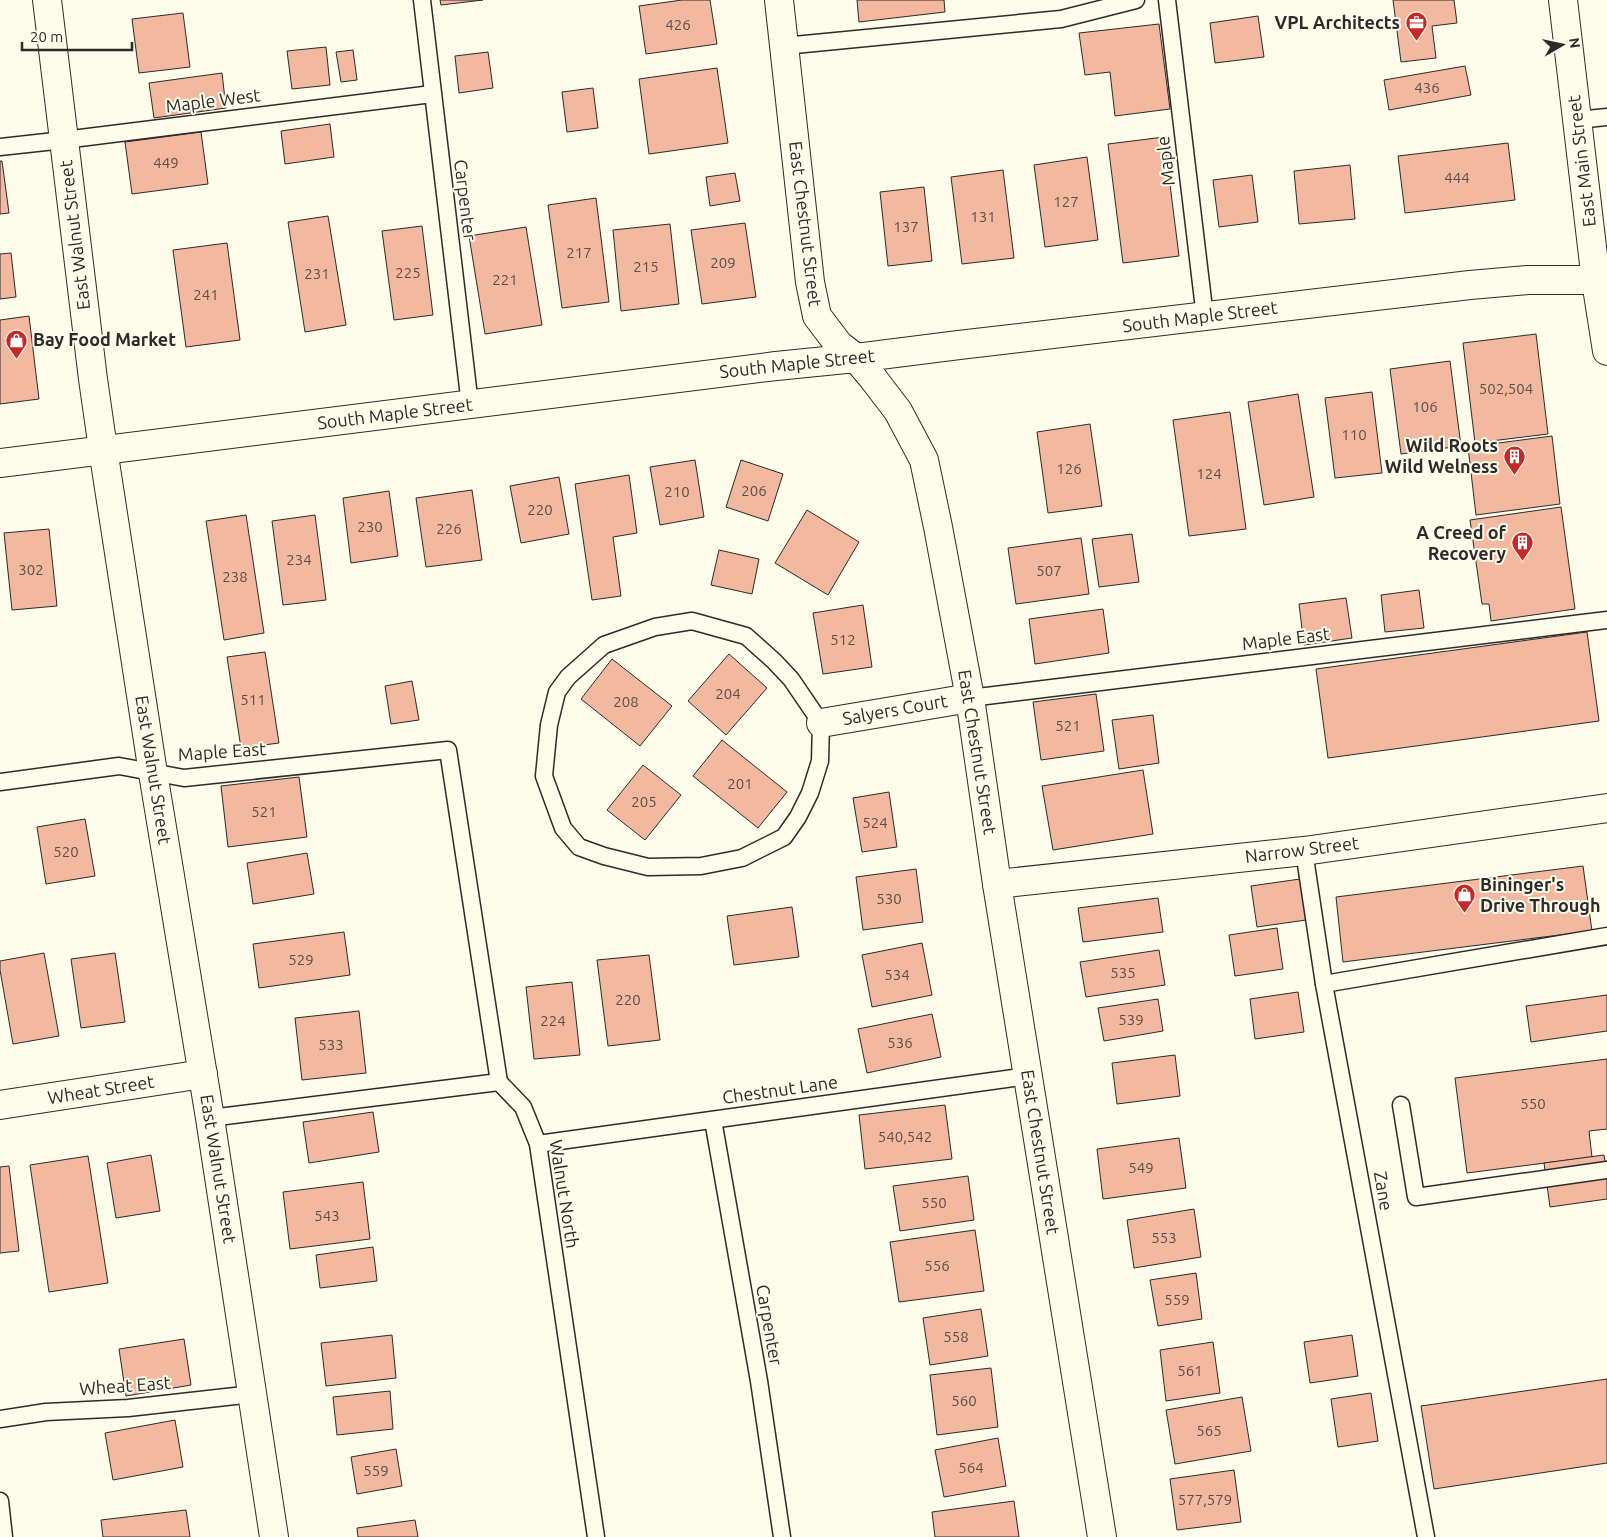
<svg xmlns="http://www.w3.org/2000/svg" width="1607" height="1537" viewBox="0 0 1607 1537" font-family="Ubuntu,sans-serif">
	<rect width="100%" height="100%" fill="#fdfbea"/>
	<g fill="#f2b8a0" stroke="#2b2b2b">
		<path d="M440 0H483L441 5Z"/>
		<path d="M682 0H710L717 44 646 54 639 6Z"/>
		<path d="M857 0H944L945 12 859 22Z"/>
		<path d="M1393 0H1454L1457 23 1432 26 1436 58 1401 62Z"/>
		<path d="M183 13 190 67 139 73 132 19Z"/>
		<path d="M1258 16 1264 57 1215 63 1210 23Z"/>
		<path d="M1159 24 1170 109 1115 116 1110 72 1085 75 1079 33Z"/>
		<path d="M326 47 330 85 292 89 287 51Z"/>
		<path d="M353 50 357 80 341 82 336 52Z"/>
		<path d="M488 52 493 88 459 93 455 56Z"/>
		<path d="M1465 66 1471 95 1389 110 1384 80Z"/>
		<path d="M717 68 728 143 649 154 639 79Z"/>
		<path d="M222 73 226 108 154 118 149 83Z"/>
		<path d="M593 88 598 128 567 132 562 92Z"/>
		<path d="M330 124 334 157 285 164 281 131Z"/>
		<path d="M201 132 208 184 132 194 125 142Z"/>
		<path d="M1164 137 1179 256 1123 263 1108 144Z"/>
		<path d="M1508 143 1515 200 1405 213 1398 156Z"/>
		<path d="M1087 157 1098 240 1045 247 1034 165Z"/>
		<path d="M0 161H2L9 213 0 214Z"/>
		<path d="M1350 165 1355 219 1299 224 1294 171Z"/>
		<path d="M1003 170 1014 258 962 264 951 177Z"/>
		<path d="M735 173 740 201 710 206 706 177Z"/>
		<path d="M1252 175 1258 222 1219 227 1213 180Z"/>
		<path d="M924 187 932 261 888 266 880 192Z"/>
		<path d="M596 198 609 302 562 308 548 205Z"/>
		<path d="M328 216 346 325 305 332 288 222Z"/>
		<path d="M745 223 756 297 702 304 691 230Z"/>
		<path d="M670 224 679 304 621 311 613 230Z"/>
		<path d="M422 226 433 315 394 320 382 231Z"/>
		<path d="M526 227 542 325 485 334 469 236Z"/>
		<path d="M227 243 240 340 186 347 173 250Z"/>
		<path d="M11 253 16 297 0 299V254Z"/>
		<path d="M29 316 39 399 0 404V320Z"/>
		<path d="M1536 334 1548 434 1475 443 1463 343Z"/>
		<path d="M1450 361 1461 446 1401 454 1390 369Z"/>
		<path d="M1372 392 1382 473 1335 478 1325 398Z"/>
		<path d="M1298 394 1314 497 1264 505 1248 402Z"/>
		<path d="M1230 412 1246 529 1189 536 1173 420Z"/>
		<path d="M1090 424 1102 506 1048 513 1037 432Z"/>
		<path d="M1552 436 1560 504 1476 515 1468 447Z"/>
		<path d="M695 460 704 517 660 525 650 467Z"/>
		<path d="M741 460 783 474 768 521 726 507Z"/>
		<path d="M629 475 637 533 613 537 621 596 592 600 575 484Z"/>
		<path d="M559 477 569 534 521 543 510 486Z"/>
		<path d="M472 490 482 560 426 567 416 498Z"/>
		<path d="M389 491 398 556 351 563 343 498Z"/>
		<path d="M1561 507 1575 609 1491 621 1489 604H1482L1470 520Z"/>
		<path d="M807 510 859 542 828 595 775 563Z"/>
		<path d="M246 515 264 633 224 640 206 521Z"/>
		<path d="M315 515 326 600 283 605 272 521Z"/>
		<path d="M49 529 57 606 12 610 4 533Z"/>
		<path d="M1132 534 1139 582 1099 587 1092 539Z"/>
		<path d="M1081 538 1089 594 1016 604 1008 548Z"/>
		<path d="M719 550 759 559 752 594 711 585Z"/>
		<path d="M1419 590 1424 628 1385 632 1381 595Z"/>
		<path d="M1346 598 1352 638 1304 645 1299 604Z"/>
		<path d="M863 605 872 667 823 674 813 613Z"/>
		<path d="M1103 609 1109 653 1035 664 1029 619Z"/>
		<path d="M1587 632 1599 721 1328 758 1316 669Z"/>
		<path d="M265 652 279 743 241 748 227 657Z"/>
		<path d="M729 654 767 688 726 735 688 701Z"/>
		<path d="M612 659 672 706 640 746 581 699Z"/>
		<path d="M412 681 419 720 391 724 385 686Z"/>
		<path d="M1096 694 1104 751 1041 760 1033 702Z"/>
		<path d="M1153 715 1159 763 1119 769 1112 720Z"/>
		<path d="M722 740 787 792 758 828 693 776Z"/>
		<path d="M643 765 681 795 645 840 607 810Z"/>
		<path d="M1143 770 1153 834 1053 850 1042 786Z"/>
		<path d="M299 777 307 837 228 847 221 786Z"/>
		<path d="M889 792 897 847 862 852 853 798Z"/>
		<path d="M85 819 95 876 46 884 37 827Z"/>
		<path d="M307 853 314 894 253 904 247 863Z"/>
		<path d="M1583 866 1592 931 1343 962 1336 897Z"/>
		<path d="M916 869 923 922 863 930 856 877Z"/>
		<path d="M1300 879 1306 920 1257 927 1251 886Z"/>
		<path d="M1158 898 1163 932 1083 942 1078 908Z"/>
		<path d="M792 907 799 957 734 965 727 916Z"/>
		<path d="M1277 928 1283 969 1235 976 1229 935Z"/>
		<path d="M344 932 350 975 259 988 253 944Z"/>
		<path d="M922 943 932 995 872 1007 862 955Z"/>
		<path d="M1159 950 1165 985 1086 997 1080 962Z"/>
		<path d="M44 953 59 1036 13 1044 0 970V961Z"/>
		<path d="M115 953 125 1022 81 1028 71 959Z"/>
		<path d="M649 955 660 1040 608 1046 597 960Z"/>
		<path d="M572 982 580 1055 534 1059 526 987Z"/>
		<path d="M1298 992 1304 1032 1255 1039 1250 999Z"/>
		<path d="M1607 995V1031L1531 1042 1526 1006Z"/>
		<path d="M1158 999 1163 1031 1104 1041 1098 1008Z"/>
		<path d="M359 1011 366 1073 302 1080 295 1018Z"/>
		<path d="M932 1014 941 1057 867 1073 858 1029Z"/>
		<path d="M1175 1055 1180 1096 1117 1104 1112 1063Z"/>
		<path d="M1607 1059V1129L1589 1131 1592 1157 1467 1173 1455 1078Z"/>
		<path d="M945 1105 952 1159 865 1169 859 1115Z"/>
		<path d="M373 1112 379 1152 309 1163 303 1122Z"/>
		<path d="M1179 1138 1186 1188 1103 1199 1097 1149Z"/>
		<path d="M151 1155 160 1211 116 1218 107 1163Z"/>
		<path d="M1604 1155 1607 1175V1199L1550 1207 1544 1163Z"/>
		<path d="M88 1156 108 1283 49 1292 30 1165Z"/>
		<path d="M9 1166 19 1251 0 1253V1167Z"/>
		<path d="M968 1176 974 1220 900 1231 893 1186Z"/>
		<path d="M363 1182 370 1239 290 1249 283 1192Z"/>
		<path d="M1194 1209 1201 1257 1134 1268 1127 1220Z"/>
		<path d="M975 1230 984 1291 899 1302 890 1242Z"/>
		<path d="M373 1247 377 1281 320 1288 316 1255Z"/>
		<path d="M1196 1273 1202 1319 1158 1326 1150 1280Z"/>
		<path d="M981 1309 988 1356 930 1365 923 1318Z"/>
		<path d="M392 1335 396 1378 326 1386 321 1343Z"/>
		<path d="M1352 1335 1358 1376 1310 1383 1304 1342Z"/>
		<path d="M184 1339 191 1385 126 1396 119 1349Z"/>
		<path d="M1213 1342 1220 1393 1166 1401 1160 1350Z"/>
		<path d="M991 1368 998 1427 937 1435 930 1375Z"/>
		<path d="M1607 1379V1463L1434 1489 1421 1406Z"/>
		<path d="M390 1391 393 1429 337 1435 333 1397Z"/>
		<path d="M1371 1393 1378 1441 1338 1447 1331 1399Z"/>
		<path d="M1242 1397 1251 1451 1175 1464 1166 1410Z"/>
		<path d="M175 1420 183 1467 113 1480 105 1433Z"/>
		<path d="M998 1438 1006 1486 944 1497 935 1450Z"/>
		<path d="M396 1449 402 1486 357 1494 351 1457Z"/>
		<path d="M1234 1470 1241 1522 1177 1530 1170 1479Z"/>
		<path d="M1014 1501 1019 1537H935L932 1512Z"/>
		<path d="M186 1510 190 1537H103L101 1520Z"/>
		<path d="M415 1520 418 1537H358L357 1528Z"/>
	</g>
	<g fill="none" stroke-linecap="round" stroke-linejoin="round">
		<defs>
			<g id="service">
				<path d="M422 0 470 405"/>
				<path d="M1167 0 1205 317"/>
				<path d="M784 46 1061 19 1136 0"/>
				<path d="M1577 120 1607 117"/>
				<path d="M0 147 64 140 432 94"/>
				<path d="M692 621 746 636 774 661 791 679 821 723 820 761 810 793 798 817 784 837 742 858 701 866 648 867 604 856 579 847 563 828 544 776 549 725 557 692 568 677 604 645 655 627Z"/>
				<path d="M970 698 1607 620"/>
				<path d="M0 782 119 766 184 778 448 750 499 1082 523 1107 538 1144 596 1537"/>
				<path d="M1304 851 1324 984 1426 1537"/>
				<path d="M1324 984 1607 936"/>
				<path d="M1401 1105 1416 1197 1607 1170"/>
				<path d="M210 1118 499 1082"/>
				<path d="M713 1120 759 1381 782 1537"/>
				<path d="M538 1144 1028 1076"/>
				<path d="M0 1419 46 1412 128 1408 253 1394"/>
				<path d="M0 1501 4 1537"/>
			</g>
			<g id="minor">
				<path d="M47 0 93 379 103 449 153 773 210 1118 274 1537"/>
				<path d="M856 358 872 377 898 411 924 460 938 527 970 698 997 884 1102 1537"/>
				<path d="M821 723 970 698"/>
				<path d="M997 884 1304 851 1607 808"/>
				<path d="M0 1105 203 1074"/>
			</g>
			<g id="tertiary">
				<path d="M779 0 810 282 817 316 839 345 856 358"/>
				<path d="M0 463 776 366 856 358 959 345 1470 285 1528 280H1607"/>
			</g>
			<path id="primary" d="M1563 0 1596 281 1607 351"/>
		</defs>
		<use href="#service" stroke="#2b2b2b" stroke-width="19"/>
		<use href="#minor" stroke="#2b2b2b" stroke-width="30"/>
		<use href="#tertiary" stroke="#2b2b2b" stroke-width="30"/>
		<use href="#primary" stroke="#2b2b2b" stroke-width="30"/>
		<use href="#service" stroke="#fdfbea" stroke-width="16"/>
		<use href="#minor" stroke="#fdfbea" stroke-width="28"/>
		<use href="#tertiary" stroke="#fdfbea" stroke-width="28"/>
		<use href="#primary" stroke="#fdfbea" stroke-width="28"/>
	</g>
	<defs>
		<symbol id="office-pin" viewBox="-11 -11 22 30"><path d="M0 17L-7.5 6A9.5 9.5 0 1 1 7.5 6Z" fill="#c62828" stroke="#fdfbea"/><path d="M-6-3h4V-5.5h4V-3h4V5H-6ZM-1-4.5V-3h2v-1.5ZM-6 0V1H6V0Z" fill="#fff"/></symbol>
		<symbol id="shop-pin" viewBox="-11 -11 22 30"><path d="M0 17L-7.5 6A9.5 9.5 0 1 1 7.5 6Z" fill="#c62828" stroke="#fdfbea"/><path d="M-5-2.5h2.3a2.7 3.5 0 0 1 5.4 0H5L5.5 6h-11ZM-1.5-2.5h3a1.5 2.3 0 0 0-3 0Z" fill="#fff"/></symbol>
		<symbol id="building-pin" viewBox="-11 -11 22 30"><path d="M0 17L-7.5 6A9.5 9.5 0 1 1 7.5 6Z" fill="#c62828" stroke="#fdfbea"/><path d="M-4-6H4V6H1V3H-1V6H-4ZM-2.5-4.3h1.7v1.8h-1.7ZM.8-4.3h1.7v1.8H.8ZM-2.5-1h1.7V.8h-1.7ZM.8-1h1.7V.8H.8Z" fill="#fff"/></symbol>
	</defs>
	<g fill-rule="evenodd">
		<use href="#office-pin" x="1404" y="10" width="25" height="34"/>
		<use href="#shop-pin" x="4" y="328" width="25" height="34"/>
		<use href="#building-pin" x="1502" y="444" width="25" height="34"/>
		<use href="#building-pin" x="1510" y="530" width="25" height="34"/>
		<use href="#shop-pin" x="1452" y="882" width="25" height="34"/>
	</g>
	<g text-anchor="middle" stroke-width="4" stroke-linejoin="round" paint-order="stroke">
		<g font-size="15" fill="#5d4e48">
			<text x="678" y="30">426</text>
			<text x="1427" y="93">436</text>
			<text x="166" y="168">449</text>
			<text x="1457" y="183">444</text>
			<text x="1066" y="207">127</text>
			<text x="983" y="222">131</text>
			<text x="906" y="232">137</text>
			<text x="579" y="258">217</text>
			<text x="723" y="268">209</text>
			<text x="646" y="272">215</text>
			<text x="408" y="278">225</text>
			<text x="317" y="279">231</text>
			<text x="505" y="285">221</text>
			<text x="206" y="300">241</text>
			<text x="1506" y="394">502,504</text>
			<text x="1425" y="412">106</text>
			<text x="1354" y="440">110</text>
			<text x="1069" y="474">126</text>
			<text x="1209" y="479">124</text>
			<text x="754" y="496">206</text>
			<text x="677" y="497">210</text>
			<text x="540" y="515">220</text>
			<text x="370" y="532">230</text>
			<text x="449" y="534">226</text>
			<text x="299" y="565">234</text>
			<text x="31" y="575">302</text>
			<text x="1049" y="576">507</text>
			<text x="235" y="582">238</text>
			<text x="843" y="645">512</text>
			<text x="728" y="699">204</text>
			<text x="253" y="705">511</text>
			<text x="626" y="707">208</text>
			<text x="1068" y="731">521</text>
			<text x="740" y="789">201</text>
			<text x="644" y="807">205</text>
			<text x="264" y="817">521</text>
			<text x="875" y="828">524</text>
			<text x="66" y="857">520</text>
			<text x="889" y="904">530</text>
			<text x="301" y="965">529</text>
			<text x="1123" y="978">535</text>
			<text x="897" y="980">534</text>
			<text x="628" y="1005">220</text>
			<text x="1131" y="1025">539</text>
			<text x="553" y="1026">224</text>
			<text x="900" y="1048">536</text>
			<text x="331" y="1050">533</text>
			<text x="1533" y="1109">550</text>
			<text x="905" y="1142">540,542</text>
			<text x="1141" y="1173">549</text>
			<text x="934" y="1208">550</text>
			<text x="327" y="1221">543</text>
			<text x="1164" y="1243">553</text>
			<text x="937" y="1271">556</text>
			<text x="1177" y="1305">559</text>
			<text x="956" y="1342">558</text>
			<text x="1190" y="1376">561</text>
			<text x="964" y="1406">560</text>
			<text x="1209" y="1436">565</text>
			<text x="971" y="1473">564</text>
			<text x="376" y="1476">559</text>
			<text x="1205" y="1505">577,579</text>
		</g>
		<g font-size="18" font-weight="bold" fill="#2b2b2b" stroke="#fdfbea" text-anchor="end">
			<text x="1400" y="29">VPL Architects</text>
			<text x="33" y="346" text-anchor="start">Bay Food Market</text>
			<text x="1498" y="452">Wild Roots<tspan x="1498" dy="21">Wild Welness</tspan></text>
			<text x="1506" y="539">A Creed of<tspan x="1506" dy="21">Recovery</tspan></text>
			<text x="1480" y="891" text-anchor="start">Bininger's<tspan x="1480" dy="21">Drive Through</tspan></text>
		</g>
		<g font-size="18" fill="#2b2b2b" stroke="#fdfbea">
			<text transform="translate(213 101) rotate(-7)" y="6">Maple West</text>
			<text transform="translate(1166 161) rotate(-97)" y="6">Maple</text>
			<text transform="translate(1582 161) rotate(-97)" y="6">East Main Street</text>
			<text transform="translate(465 200) rotate(83)" y="6">Carpenter</text>
			<text transform="translate(805 224) rotate(83)" y="6">East Chestnut Street</text>
			<text transform="translate(75 235) rotate(-97)" y="6">East Walnut Street</text>
			<text transform="translate(1200 317) rotate(-7)" y="6">South Maple Street</text>
			<text transform="translate(797 364) rotate(-6)" y="6">South Maple Street</text>
			<text transform="translate(395 414) rotate(-7)" y="6">South Maple Street</text>
			<text transform="translate(1286 639) rotate(-7)" y="6">Maple East</text>
			<text transform="translate(895 710) rotate(-10)" y="6">Salyers Court</text>
			<text transform="translate(222 752) rotate(-4)" y="6">Maple East</text>
			<text transform="translate(977 752) rotate(81)" y="6">East Chestnut Street</text>
			<text transform="translate(153 770) rotate(81)" y="6">East Walnut Street</text>
			<text transform="translate(1302 850) rotate(-7)" y="6">Narrow Street</text>
			<text transform="translate(101 1090) rotate(-9)" y="6">Wheat Street</text>
			<text transform="translate(780 1090) rotate(-8)" y="6">Chestnut Lane</text>
			<text transform="translate(1040 1152) rotate(81)" y="6">East Chestnut Street</text>
			<text transform="translate(218 1169) rotate(81)" y="6">East Walnut Street</text>
			<text transform="translate(1383 1191) rotate(80)" y="6">Zane</text>
			<text transform="translate(564 1194) rotate(81)" y="6">Walnut North</text>
			<text transform="translate(769 1325) rotate(80)" y="6">Carpenter</text>
			<text transform="translate(125 1386) rotate(-4)" y="6">Wheat East</text>
		</g>
	</g>
	<g transform="translate(1562 45) rotate(81)" stroke="#fdfbea" stroke-width="4" paint-order="stroke">
	<path d="M0-4L9 19L0 12L-9 19Z" fill="#2b2b2b"/>
	<text y="-8" font-size="14" font-weight="bold" text-anchor="middle" fill="#2b2b2b">N</text>
	</g>
	<path d="M22 42v8h110v-8" fill="none" stroke="#2b2b2b" stroke-width="2.5"/>
	<text x="30" y="42" font-size="15" fill="#2b2b2b" stroke="#fdfbea" stroke-width="4" paint-order="stroke">20 m</text>
</svg>
